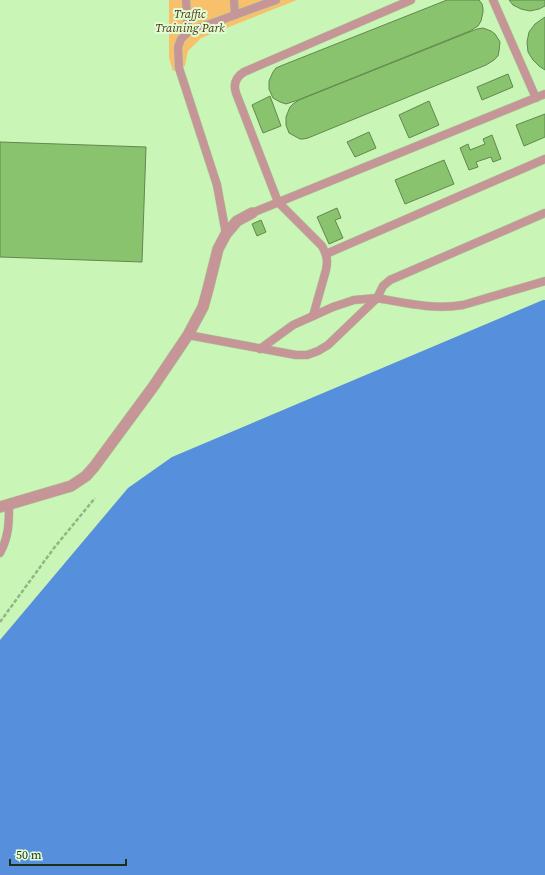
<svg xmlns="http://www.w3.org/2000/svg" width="545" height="875" viewBox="0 0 545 875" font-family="'Source Serif 4',serif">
	<rect width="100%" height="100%" fill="#c9f5b6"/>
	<path fill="#f8c06b" d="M169 0H297L201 38 188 51 185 66 173 71 169 58Z"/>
	<path fill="#568fdc" d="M543 300H545V875H0V640L128 488 172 457Z"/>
	<g fill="#89c36e" stroke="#61884f">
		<path d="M447 0H479L482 4 483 8V12L481 21 478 26 470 31 298 100 286 104 280 102 273 98 269 89V81L273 72 276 68 283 65Z"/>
		<path d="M509 0H545V6L539 9 530 11 521 9 513 5Z"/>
		<path d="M545 17V70L539 66 533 60 528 52 527 42 529 32 535 24Z"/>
		<path d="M483 28 491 31 495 34 500 42 499 51 498 56 494 60 486 65 308 138 303 139H300L289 133 286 125V117L290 107 293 104 299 100 477 29Z"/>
		<path d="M508 74 513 87 482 100 477 87Z"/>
		<path d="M270 96 281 126 263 133 252 105Z"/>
		<path d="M429 101 439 125 409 138 399 115Z"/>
		<path d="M545 114V137L524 146 516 125Z"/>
		<path d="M369 132 376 148 355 157 347 142Z"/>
		<path d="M492 135 501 159 493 162 491 157 476 162 478 167 469 170 460 148 468 144 470 150 485 144 483 139Z"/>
		<path d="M0 142 146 147 142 262 0 257Z"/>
		<path d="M444 160 454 184 405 204 395 180Z"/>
		<path d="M337 208 341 218 335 220 343 238 329 244 317 217Z"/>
		<path d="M261 220 266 232 257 236 252 224Z"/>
	</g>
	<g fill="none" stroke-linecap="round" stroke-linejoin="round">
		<defs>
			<g id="service">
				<path d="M186 0 188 32"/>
				<path d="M234 0 235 15"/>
				<path d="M493 0 536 98"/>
				<path d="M252 213 545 94"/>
				<path d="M226 234 217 185 179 68 178 47 181 39 188 32 276 0"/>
				<path d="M326 254 545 159"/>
				<path d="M313 316 326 270C328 261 327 255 322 246L278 202 236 93C233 84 236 77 244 72L411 0"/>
				<path d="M188 335 296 355H307L318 351 328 345 377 298C406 303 434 310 463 305L545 281"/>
				<path d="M260 349 293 325 333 307 354 300 377 298 383 286 390 280 545 213"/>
				<path d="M0 553C9 536 9 523 9 505"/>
			</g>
			<path id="minor" d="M0 507 71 486 86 476 94 467 153 387 188 335 203 307 208 289 218 249 226 234 237 221 252 213"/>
		</defs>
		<use href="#service" stroke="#aad199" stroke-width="9"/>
		<use href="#minor" stroke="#aad199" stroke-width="12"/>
		<path stroke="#92b583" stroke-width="2.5" stroke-dasharray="4 2" stroke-linecap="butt" d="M0 622 54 548 95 498"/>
		<use href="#service" stroke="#c69597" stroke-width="8"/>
		<use href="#minor" stroke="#c69597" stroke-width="11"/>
	</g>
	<g text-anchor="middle" stroke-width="4" stroke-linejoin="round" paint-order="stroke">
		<g font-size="12" font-style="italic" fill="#4d350d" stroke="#e2fcd7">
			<text x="190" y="18">Traffic<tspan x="190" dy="14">Training Park</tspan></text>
		</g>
	</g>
	<path d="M10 859v6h116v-6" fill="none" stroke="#1f2f17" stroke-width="2"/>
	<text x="16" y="859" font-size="12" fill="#1f2f17" stroke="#e2fcd7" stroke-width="3" paint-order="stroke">50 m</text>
</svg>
